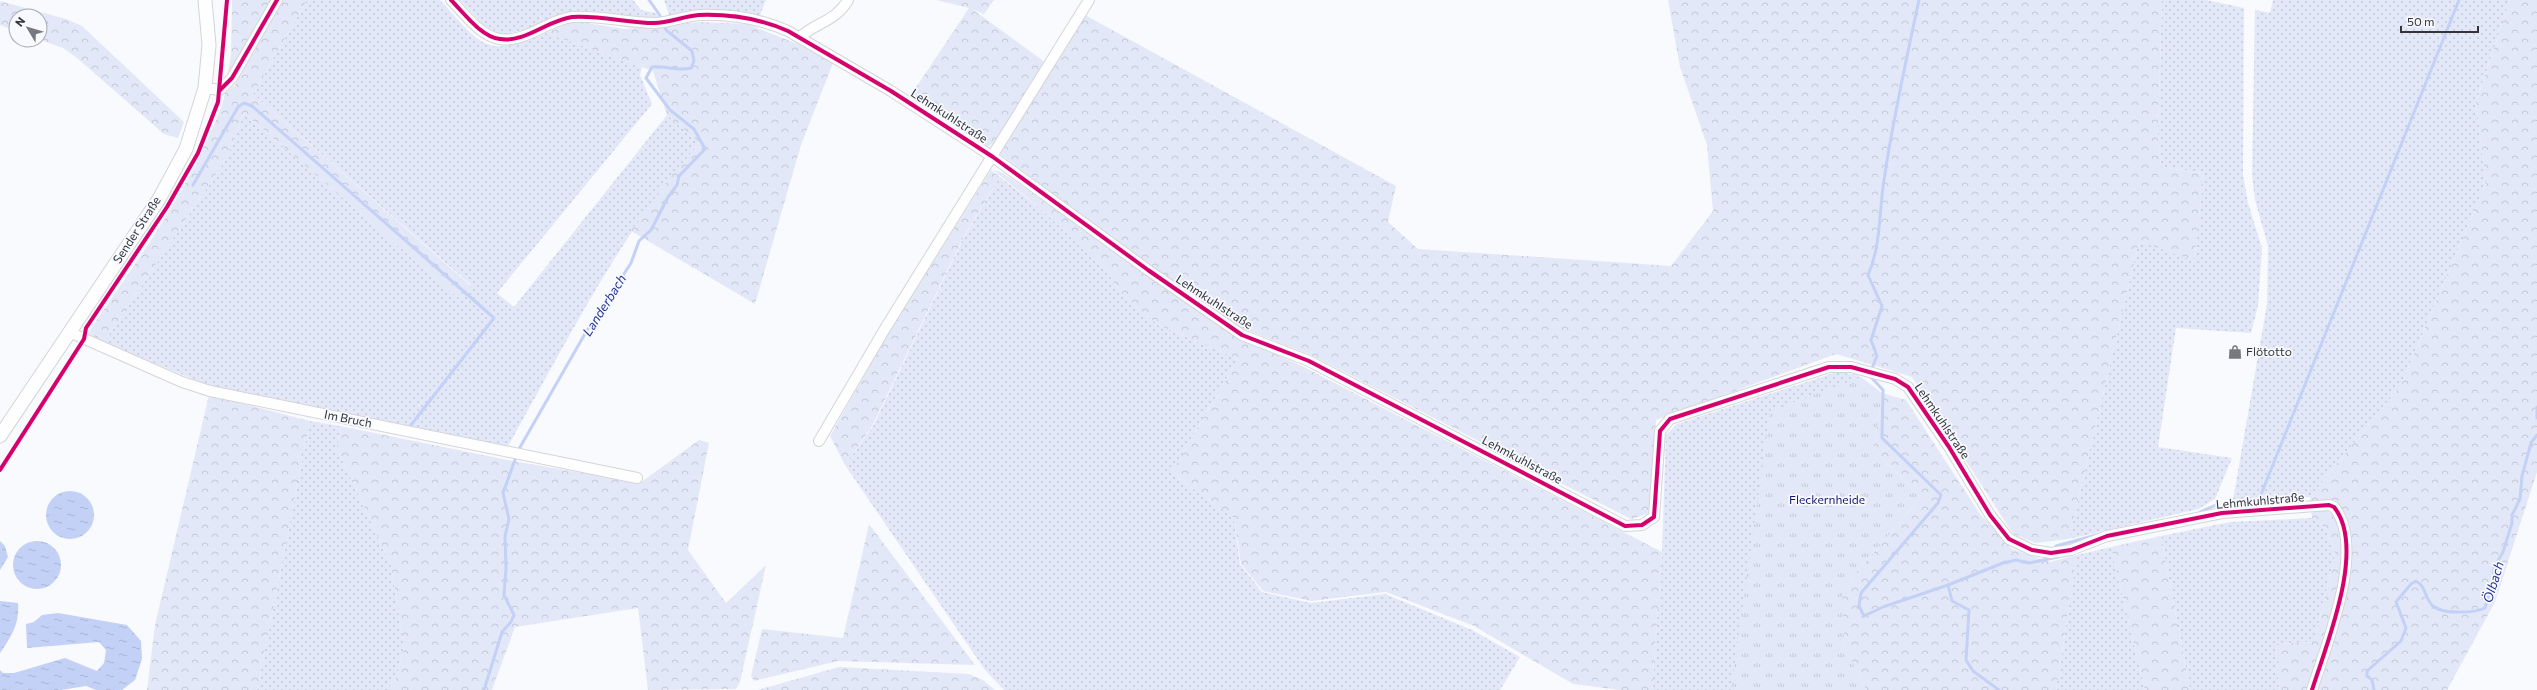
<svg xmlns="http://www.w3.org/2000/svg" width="2537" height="690" viewBox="0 0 2537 690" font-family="Commissioner,sans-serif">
	<defs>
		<pattern id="grass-dots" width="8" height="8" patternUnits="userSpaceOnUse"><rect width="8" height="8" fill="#e3e8f8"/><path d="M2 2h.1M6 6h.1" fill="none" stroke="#c3c8d5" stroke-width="1.8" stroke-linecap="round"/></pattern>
		<pattern id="forest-crowns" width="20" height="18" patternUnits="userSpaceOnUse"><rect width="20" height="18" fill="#e3e8f8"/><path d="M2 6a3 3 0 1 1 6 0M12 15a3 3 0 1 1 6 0" fill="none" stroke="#c3c8d5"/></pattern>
		<pattern id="park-tufts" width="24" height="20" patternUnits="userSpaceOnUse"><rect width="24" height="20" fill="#e3e8f8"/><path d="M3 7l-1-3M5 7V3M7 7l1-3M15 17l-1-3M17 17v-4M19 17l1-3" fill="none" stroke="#c3c8d5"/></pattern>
		<pattern id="water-ripples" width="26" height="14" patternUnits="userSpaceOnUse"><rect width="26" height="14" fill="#c4d1f6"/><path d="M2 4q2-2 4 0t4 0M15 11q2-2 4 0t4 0" fill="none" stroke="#a9b4d4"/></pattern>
	</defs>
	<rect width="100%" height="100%" fill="#f8fafd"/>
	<g fill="url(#grass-dots)">
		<path d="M307 0H440C481 44 484 60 546 33L642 67 640 75 652 104 497 293 514 307 667 115 700 143C620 232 567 342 508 446L212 387 104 342 226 159 244 113 460 299 471 285 253 94Z"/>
		<path d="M460 0H633L641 10 656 13 659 18 549 19 526 29 503 35 484 26Z"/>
		<path d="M664 0H766L760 15 699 11 669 15Z"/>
		<path d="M2162 0H2206L2244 8 2243 175 2248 203 2262 248 2258 306 2251 333 2176 328 2158 447 2232 458 2215 499 2198 509 2069 539 2139 241 2194 260 2204 173 2161 167 2158 133Z"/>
		<path d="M2273 0H2510L2476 102 2486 183 2401 385 2310 497 2233 500 2267 304 2268 246 2255 200 2252 175 2255 10 2270 13Z"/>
		<path d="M1000 177 1040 208 1107 272 1123 295 1158 325 1238 359 1171 473 1234 518 1240 564 1262 592 1311 603 1385 594 1472 630 1520 657 1500 690H1004L985 670 845 465 873 426 964 237Z"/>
		<path d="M1837 372 1858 375 1876 393 1842 645 1864 690H1652L1662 552 1666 435 1677 424Z"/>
		<path d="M310 421 340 426 337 449 391 565 404 647 396 678 387 690H257Z"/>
		<path d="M2312 518 2326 529 2335 554 2314 642 2276 644 2279 690H2190L2161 536 2230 522Z"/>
		<path d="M2111 547 2145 690H2056L2077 555Z"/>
	</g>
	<g fill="url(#forest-crowns)">
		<path d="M232 0H273L227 77 231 56Z"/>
		<path d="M283 0H307L253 94 471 286 460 299 244 113 226 159 104 342 88 333C130 270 178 207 209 136 215 122 222 109 225 93L235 85Z"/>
		<path d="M936 0H994L984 14 972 9 1045 62 996 143 984 147 909 98 969 8Z"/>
		<path d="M1668 0H2162L2158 133 2161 167 2204 173 2194 261 2139 241 2069 539 2035 543 2013 534 1912 377 1836 354 1656 420 1650 513 1631 519 1311 355 1244 329 1152 267 1000 154 1085 15 1396 186 1388 222 1418 249 1671 266 1713 211 1707 145 1680 67Z"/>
		<path d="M2510 0H2537V472L2495 602 2447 690H2279L2276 644 2314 642 2335 554 2326 529 2312 518 2310 497 2401 385 2486 183 2476 102Z"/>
		<path d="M0 1 66 19 82 26 184 122 178 138 164 134 77 58 63 48 40 40V16H16V31L0 25Z"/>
		<path d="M574 21 624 29 699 22 747 24 798 44 833 63 801 145 755 304 631 231 675 171 700 143 667 115 653 71 546 33Z"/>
		<path d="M992 169 1003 173 1239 338 1304 367 1662 552 1652 690H1621L1573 684 1474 626 1386 592 1311 601 1263 591 1241 564 1234 518 1171 473 1238 359 1158 325 1123 295 1107 272 1040 208Z"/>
		<path d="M991 170 1000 177 964 236 872 426 845 465 830 436 889 332Z"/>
		<path d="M1882 393 1906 400 1980 514 2012 549 2050 562 2077 555 2056 690H1866L1844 645 1842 589 1921 498 1874 450Z"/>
		<path d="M209 395 310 421 257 690H147L155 625Z"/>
		<path d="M340 426 513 461 640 483 699 440 709 443 688 550 726 603 766 565 740 682 736 689 648 690 638 608 515 627 492 690H387L396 678 404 647 391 565 337 449Z"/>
		<path d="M869 524 975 665 838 661 754 681 751 676 762 629 843 638Z"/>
		<path d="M2161 536 2190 690H2145L2111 547Z"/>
		<path d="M839 667 969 674 983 680 995 690H758Z"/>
	</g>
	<path fill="url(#park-tufts)" d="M1861 377 1882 393 1874 450 1921 498 1842 589 1844 645 1866 690H1731L1770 411Z"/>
	<g fill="url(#water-ripples)">
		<circle cx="70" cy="515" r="24"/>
		<path d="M0 541 5 546 8 557 0 570Z"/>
		<circle cx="37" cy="565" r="24"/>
		<path d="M0 601 18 603C20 623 11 637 0 653Z"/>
		<path d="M58 613 127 625 141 641 142 659 135 680 122 690H96L86 686 61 690H0V670L3 673H14L65 658 97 671 104 663 106 650 99 642 27 648 26 624 34 622 42 615Z"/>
	</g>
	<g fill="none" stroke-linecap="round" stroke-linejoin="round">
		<g stroke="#c4d1f6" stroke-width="3">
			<path d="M193 185 238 107 244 103 252 106 494 318 411 425"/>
			<path d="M1872 368 1877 356 1871 340 1882 306 1868 275C1881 246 1879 212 1884 180 1893 119 1906 60 1919 0"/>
			<path d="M1870 376 1883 390 1882 438 1941 495 1938 503 1861 593 1859 606 1864 616 1883 607 1948 585"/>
			<path d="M2537 407V418"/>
			<path d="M2232 503 2258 502 2459 0"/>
			<path d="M2200 512 2216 505"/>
			<path d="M2056 546 2100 534"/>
			<path d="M484 690 502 632 511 622 514 615 504 595 506 568 505 536 509 519 503 493 519 449 586 332 631 263 639 241 651 230 668 197 677 185 679 176 705 149 694 129 670 110 646 78 652 67C666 65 677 72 691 68L694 61 692 51 666 30 659 14 649 0"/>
			<path d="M1999 690 1973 671 1966 660 1969 610 1952 601 1948 585 2003 563 2016 560 2029 563 2058 557"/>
			<path d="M2374 690 2372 680 2367 676V671L2401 641 2406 628 2396 602 2411 584 2416 581C2426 587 2424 595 2431 604 2439 615 2474 613 2485 608L2490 589 2494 585V568L2503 552 2512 523V515L2520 499 2522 476 2531 443 2537 435"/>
		</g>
		<defs>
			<g id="minor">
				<path d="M451 0C464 13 481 37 500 39 525 43 548 20 572 17 599 15 628 23 654 23 669 23 684 16 699 15 729 14 761 19 788 31L891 91 993 157 1148 270 1242 335 1309 361 1625 526 1642 525 1654 517 1660 431 1670 419 1829 367H1851L1895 379 1908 387 1949 447 1990 515 2009 539 2032 550 2051 553 2071 550 2107 536 2222 513 2329 505 2334 507C2367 548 2326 645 2312 690"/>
				<path d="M800 37C817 22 836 21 848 0"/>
				<path d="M205 88 220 90 232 78 277 0"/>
				<path d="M69 332 182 382 210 391 637 478"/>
				<path d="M819 441 886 327 1089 0"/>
			</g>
			<path id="major" d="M0 436 159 199 186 149 205 88 209 45 205 0"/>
		</defs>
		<use href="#minor" stroke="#d3d5d8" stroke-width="12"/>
		<use href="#major" stroke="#d3d5d8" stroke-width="15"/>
		<use href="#minor" stroke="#fefeff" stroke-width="10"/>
		<use href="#major" stroke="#fefeff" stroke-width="13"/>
		<defs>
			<g id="cycleway">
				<path d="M451 0C464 13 481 37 500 39 525 43 548 20 572 17 599 15 628 23 654 23 669 23 684 16 699 15 729 14 761 19 788 31L891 91 993 157 1148 270 1242 335 1309 361 1625 526 1642 525 1654 517 1660 431 1670 419 1829 367H1851L1895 379 1908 387 1949 447 1990 515 2009 539 2032 550 2051 553 2071 550 2107 536 2222 513 2329 505 2334 507C2367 548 2326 645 2312 690"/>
				<path d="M220 90 232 78 277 0"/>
				<path d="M0 470 84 339 86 328 167 207 198 153 218 102 227 0"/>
			</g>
		</defs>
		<use href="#cycleway" stroke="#f7f9fe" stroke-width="6"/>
		<use href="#cycleway" stroke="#d6006c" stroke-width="4"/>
	</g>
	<defs>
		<symbol id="shop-bare" viewBox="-9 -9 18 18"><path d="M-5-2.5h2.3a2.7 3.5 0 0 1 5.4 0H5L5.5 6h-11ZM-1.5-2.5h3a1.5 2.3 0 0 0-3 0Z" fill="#77797e" stroke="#f7f9fe" stroke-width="2.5" paint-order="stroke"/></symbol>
	</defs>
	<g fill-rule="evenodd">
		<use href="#shop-bare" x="2225" y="342" width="20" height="20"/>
	</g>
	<g text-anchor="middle" stroke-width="3.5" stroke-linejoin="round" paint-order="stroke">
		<g font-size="12" fill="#323439" stroke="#f7f9fe">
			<text transform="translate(949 116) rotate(33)" y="4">Lehmkuhlstraße</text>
			<text transform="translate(137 230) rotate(-57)" y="4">Sender Straße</text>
			<text transform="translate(1214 302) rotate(33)" y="4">Lehmkuhlstraße</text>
			<text transform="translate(348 419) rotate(11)" y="4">Im Bruch</text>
			<text transform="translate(1942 421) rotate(56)" y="4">Lehmkuhlstraße</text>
			<text transform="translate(1522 460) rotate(28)" y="4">Lehmkuhlstraße</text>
			<text transform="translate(2260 501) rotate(-5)" y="4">Lehmkuhlstraße</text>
		</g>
		<g font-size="12" fill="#323439" stroke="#f7f9fe" text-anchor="start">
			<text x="2246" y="356">Flötotto</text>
		</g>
		<g font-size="12" fill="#111574" stroke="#f7f9fe">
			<text x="1827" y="504">Fleckernheide</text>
		</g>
		<g font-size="13" font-style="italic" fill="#243493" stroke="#f7f9fe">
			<text transform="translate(604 305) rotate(-58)" y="5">Landerbach</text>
			<text transform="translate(2493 582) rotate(-73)" y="5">Ölbach</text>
		</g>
	</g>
	<g transform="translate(28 28) rotate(308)"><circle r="19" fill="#f7f9fe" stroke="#a8aaaf"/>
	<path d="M0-3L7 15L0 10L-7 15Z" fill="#77797e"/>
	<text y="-6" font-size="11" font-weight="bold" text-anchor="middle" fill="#323439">N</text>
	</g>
	<path d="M2401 26v6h77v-6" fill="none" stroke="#323439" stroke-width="2"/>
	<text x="2407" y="26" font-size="12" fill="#323439" stroke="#f7f9fe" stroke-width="3" paint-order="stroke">50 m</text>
</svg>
